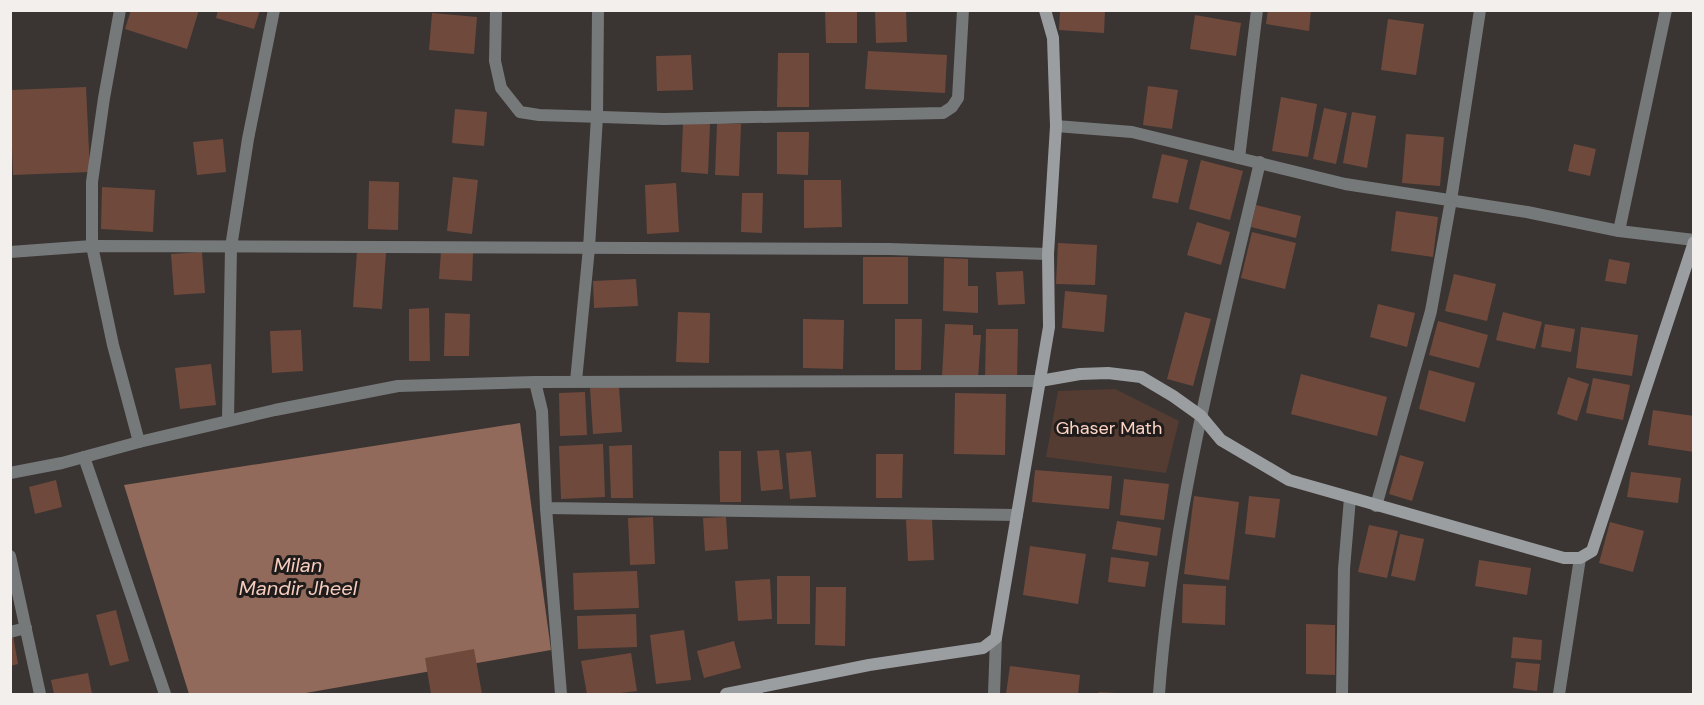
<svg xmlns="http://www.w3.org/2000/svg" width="1704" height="705" viewBox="0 0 1704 705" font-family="'DM Sans',sans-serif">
	<rect width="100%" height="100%" fill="#3a3432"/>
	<path fill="#543c32" d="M1115 389 1179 421 1166 473 1046 457 1058 391Z"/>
	<path fill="#916a5b" d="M520 423 551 650 300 694H189L124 485Z"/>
	<g fill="#6f4a3c">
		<path d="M131 10H199L187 49 125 29Z"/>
		<path d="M218 10H260L254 29 216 18Z"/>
		<path d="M825 10H857V43H826Z"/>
		<path d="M875 10H906L907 42 876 43Z"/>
		<path d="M1060 10H1105L1104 33 1059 30Z"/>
		<path d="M1268 10H1311L1309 31 1266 24Z"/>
		<path d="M432 13 477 17 474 54 429 50Z"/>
		<path d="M1195 15 1241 23 1236 56 1190 49Z"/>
		<path d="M1388 19 1424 24 1416 75 1381 70Z"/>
		<path d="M868 51 947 55 945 93 865 89Z"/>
		<path d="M778 53H809V107H777Z"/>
		<path d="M691 55 693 90 657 91 656 56Z"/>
		<path d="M1148 86 1178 90 1172 129 1143 125Z"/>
		<path d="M86 87 90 172 13 175 10 90Z"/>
		<path d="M1281 97 1317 104 1308 157 1272 151Z"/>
		<path d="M1324 108 1347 113 1336 164 1313 159Z"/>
		<path d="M455 109 487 112 484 146 452 143Z"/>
		<path d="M1352 112 1376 116 1367 168 1343 163Z"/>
		<path d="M683 123 710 124 708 174 681 172Z"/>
		<path d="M717 123 741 124 739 176 715 175Z"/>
		<path d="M777 132H809L808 175 777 174Z"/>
		<path d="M1406 134 1444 137 1440 186 1402 183Z"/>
		<path d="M223 139 226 172 197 175 193 142Z"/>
		<path d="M1574 144 1596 149 1590 176 1568 171Z"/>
		<path d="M1162 154 1188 160 1178 203 1152 198Z"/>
		<path d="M1201 160 1243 171 1230 220 1189 209Z"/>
		<path d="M453 177 478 180 472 234 447 231Z"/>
		<path d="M804 180H841L842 227 804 228Z"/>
		<path d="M369 181 399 182 398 230 368 229Z"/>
		<path d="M676 183 679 232 647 234 645 185Z"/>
		<path d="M102 187 155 190 153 232 101 229Z"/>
		<path d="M742 193H763L762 233 741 232Z"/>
		<path d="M1256 205 1301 216 1296 238 1251 227Z"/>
		<path d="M1396 211 1438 217 1433 257 1391 251Z"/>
		<path d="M1197 222 1230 232 1221 265 1187 255Z"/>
		<path d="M1252 232 1296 243 1285 289 1241 278Z"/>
		<path d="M1058 243 1097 245 1095 285 1056 284Z"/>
		<path d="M357 251 386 253 382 309 353 307Z"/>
		<path d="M441 251 473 253 472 281 439 279Z"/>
		<path d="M202 252 205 293 174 295 171 254Z"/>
		<rect x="863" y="257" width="45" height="47"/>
		<path d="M944 258 968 259V286H978V313L943 311Z"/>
		<path d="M1609 259 1630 263 1626 284 1605 281Z"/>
		<path d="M1023 271 1025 304 998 305 996 272Z"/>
		<path d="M1454 274 1496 284 1487 321 1445 311Z"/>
		<path d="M636 279 638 306 594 308 593 281Z"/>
		<path d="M1065 291 1107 295 1104 332 1062 328Z"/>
		<path d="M1378 304 1415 313 1407 347 1370 337Z"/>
		<path d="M429 308 430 361H409V309Z"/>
		<path d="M678 312 710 313 709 363 676 362Z"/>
		<path d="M1185 312 1211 319 1193 386 1167 379Z"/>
		<path d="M1503 312 1542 322 1535 349 1496 340Z"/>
		<path d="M445 313 470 314 469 356H444Z"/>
		<path d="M803 319 844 320 843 369 803 368Z"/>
		<path d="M895 319H922L921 370H895Z"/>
		<path d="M1438 321 1488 335 1479 368 1429 355Z"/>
		<path d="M945 324 973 325V335H981L978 378 942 376Z"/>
		<path d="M1545 324 1575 329 1571 352 1541 347Z"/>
		<path d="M1581 327 1638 335 1632 376 1576 368Z"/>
		<path d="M986 329H1018L1017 380H985Z"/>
		<path d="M301 330 303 371 272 373 270 331Z"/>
		<path d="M211 364 216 405 180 409 175 368Z"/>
		<path d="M1429 370 1475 383 1465 422 1419 409Z"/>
		<path d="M1301 374 1387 397 1377 436 1291 414Z"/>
		<path d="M1568 377 1589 384 1577 421 1557 414Z"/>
		<path d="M1593 378 1630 385 1623 420 1586 413Z"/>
		<path d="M619 386 622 432 593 434 590 388Z"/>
		<path d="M585 392 587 435 560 436 559 393Z"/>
		<path d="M955 393 1006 394 1005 455 954 454Z"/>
		<path d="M1653 410 1694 416V452L1648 445Z"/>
		<path d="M603 444 605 497 561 499 559 446Z"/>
		<path d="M632 445 633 498H611L609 446Z"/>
		<path d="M779 450 783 489 761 491 757 451Z"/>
		<path d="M719 451H741V502H720Z"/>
		<path d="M811 451 816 497 790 499 786 453Z"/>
		<path d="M876 454H903L902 498H876Z"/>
		<path d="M1400 455 1424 462 1412 501 1389 494Z"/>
		<path d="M1035 470 1112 476 1109 509 1032 502Z"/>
		<path d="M1631 472 1681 478 1678 503 1627 497Z"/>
		<path d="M1124 479 1169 484 1164 520 1120 515Z"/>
		<path d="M56 480 62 507 35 514 29 487Z"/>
		<path d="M1194 496 1239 502 1229 580 1184 574Z"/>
		<path d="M1249 496 1280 499 1275 538 1245 534Z"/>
		<path d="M653 517 655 564 630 565 628 518Z"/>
		<path d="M726 517 728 549 705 551 703 518Z"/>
		<path d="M932 519 934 560 908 561 906 520Z"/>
		<path d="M1117 521 1161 528 1157 556 1112 549Z"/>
		<path d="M1610 522 1644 531 1633 572 1599 563Z"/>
		<path d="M1369 525 1398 531 1387 578 1358 572Z"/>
		<path d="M1400 534 1424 539 1415 581 1391 576Z"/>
		<path d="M1030 546 1086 554 1078 604 1023 595Z"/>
		<path d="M1111 557 1149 562 1145 587 1108 582Z"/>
		<path d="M1479 560 1531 568 1527 595 1475 586Z"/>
		<path d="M637 571 639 608 574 610 573 573Z"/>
		<rect x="777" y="576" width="33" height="48"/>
		<path d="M770 579 772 619 738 621 735 581Z"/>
		<path d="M1183 584 1226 586 1225 625 1182 623Z"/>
		<path d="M816 587H846L845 646 815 645Z"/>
		<path d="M116 610 129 661 110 666 96 615Z"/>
		<path d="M636 614 637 647 578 649 577 616Z"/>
		<path d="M1306 624 1335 625V675L1306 674Z"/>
		<path d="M684 630 691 680 656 684 650 635Z"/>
		<path d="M10 635H13L18 664 10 666Z"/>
		<path d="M1513 637 1542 640 1541 660 1511 658Z"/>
		<path d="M734 641 741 668 704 678 697 651Z"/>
		<path d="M474 649 482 694H431L425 658Z"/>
		<path d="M631 653 637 691 612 694H587L581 661Z"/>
		<path d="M1516 662 1540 664 1537 691 1513 688Z"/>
		<path d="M1010 666 1080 675 1078 694H1006Z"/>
		<path d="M88 673 92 694H54L51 680Z"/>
		<path d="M1099 692 1117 693V694H1098Z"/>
	</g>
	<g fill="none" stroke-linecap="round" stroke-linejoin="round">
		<g stroke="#76797a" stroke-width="12">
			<path d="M120 10 104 98 92 182V246L113 345 139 442"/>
			<path d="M496 10 495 61 501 88 520 112 539 115 664 119 943 113 952 107 958 98 963 10"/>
			<path d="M1056 126 1132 132 1345 184 1527 212 1619 231 1694 240"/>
			<path d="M1239 158 1257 10"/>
			<path d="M1619 231 1666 10"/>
			<path d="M10 252 92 246 889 249 1048 254"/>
			<path d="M576 381 589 248 597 117 598 10"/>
			<path d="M535 382 1040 381"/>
			<path d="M228 420 231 247 248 139 274 10"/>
			<path d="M84 457 165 694"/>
			<path d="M10 473 62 463 139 442 275 410 398 386 535 382 542 411 546 508 1017 515"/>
			<path d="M1376 506 1431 311 1451 200 1480 10"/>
			<path d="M546 508 561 694"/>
			<path d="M10 556 40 694"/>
			<path d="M10 632 26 628"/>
			<path d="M994 694 996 638"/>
			<path d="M1159 694C1172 514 1219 338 1260 162"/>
			<path d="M1342 694 1344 569 1350 498"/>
			<path d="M1559 694 1580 558"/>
		</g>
		<g stroke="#9b9ea1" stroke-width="12">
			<path d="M1040 381 1080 374 1108 373 1141 377 1173 396 1201 416 1221 440 1289 480 1564 558H1580L1592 551 1694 242"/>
			<path d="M726 694 869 665 983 648 996 638 1049 327 1048 254 1056 126 1053 38 1045 10"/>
		</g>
	</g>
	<g text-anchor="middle" stroke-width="6" stroke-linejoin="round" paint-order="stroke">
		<g font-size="18" fill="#fed5c5" stroke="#1f1c1b">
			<text x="1109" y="434">Ghaser Math</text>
		</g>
		<g font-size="20" font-style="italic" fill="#f7cebe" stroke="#1f1c1b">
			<text x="298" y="572">Milan<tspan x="298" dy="23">Mandir Jheel</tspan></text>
		</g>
	</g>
	<rect width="1704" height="705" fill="none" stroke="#f2efed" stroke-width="24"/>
</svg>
